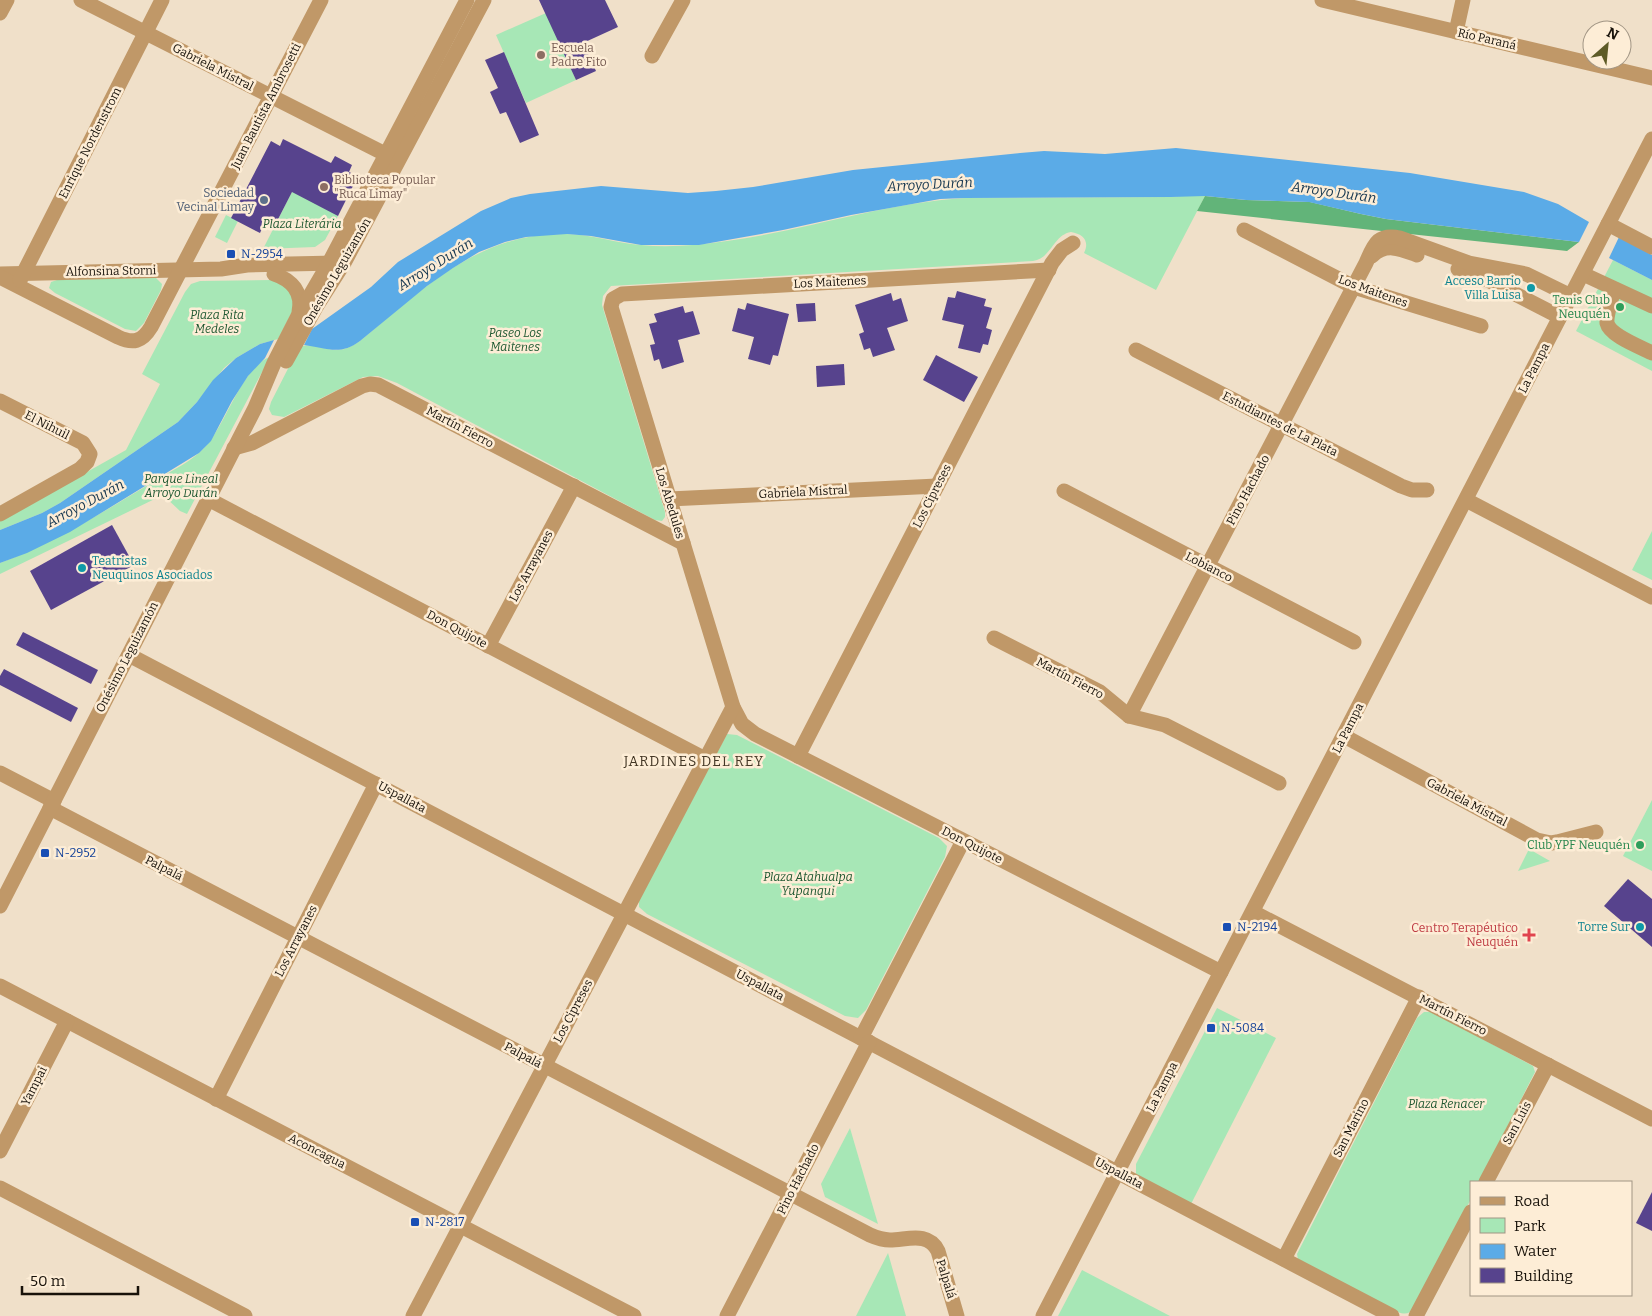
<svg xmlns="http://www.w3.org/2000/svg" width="1652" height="1316" viewBox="0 0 1652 1316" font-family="Bitter,serif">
	<rect width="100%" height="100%" fill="#f0e0c9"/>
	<g fill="#a7e7b6">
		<path d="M546 13 576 80 526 103 496 35Z"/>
		<path d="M297 182 338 216 325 240 315 247 263 249Z"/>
		<path d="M1190 195 1205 196 1156 290 1084 253C1090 241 1083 234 1071 232 1053 235 1052 258 1033 261L611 286 603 296 602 305 665 512V517L662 521 655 520 397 383 378 376 363 377 284 417 272 415 269 409 271 402 299 347C322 340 332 361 360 341 423 289 479 232 566 234 591 234 615 243 641 245 669 248 699 245 727 241 807 230 884 203 965 198L1171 197Z"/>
		<path d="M226 215 238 221 227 243 215 237Z"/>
		<path d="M1613 260 1652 280V371L1576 331Z"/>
		<path d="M156 278 162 284 161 290 144 323 136 331 125 329 55 293 49 288 51 282 57 280Z"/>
		<path d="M271 280 276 281 291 290 294 308 278 339 260 344 236 358 224 368 197 402 178 422 60 503 42 513 0 530V521L126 450 160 384 142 374 185 292 191 284 200 281Z"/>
		<path d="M270 357 187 514 180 511 163 495 0 574V563C55 542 100 514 151 483 170 471 195 461 209 442 226 422 244 365 270 357Z"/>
		<path d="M1652 531V580L1632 570Z"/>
		<path d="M727 734 737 735 939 838 947 846 945 857 866 1010 858 1018 845 1016 647 914 639 907V900Z"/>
		<path d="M1652 800V871L1623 856Z"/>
		<path d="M1529 849 1550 861 1518 871Z"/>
		<path d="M1217 1008 1276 1038 1191 1204 1136 1174V1164Z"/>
		<path d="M1424 1012H1432L1533 1066 1535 1072 1479 1182H1471V1199L1415 1307C1410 1314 1405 1315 1398 1312L1298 1260 1297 1254 1417 1018Z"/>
		<path d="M850 1128 878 1224 825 1197 821 1184Z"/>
		<path d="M888 1253 906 1316H856Z"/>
		<path d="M1082 1270 1170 1316H1058Z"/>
	</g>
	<path fill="#62b479" d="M1205 196 1246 200 1310 202 1361 214 1386 219 1579 242 1567 251 1197 211Z"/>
	<g fill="#5babe7">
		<path d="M1176 148 1410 173 1524 192 1558 204 1589 222 1579 242 1386 219 1361 214 1309 202 1246 200 1205 196 1171 197 965 198 940 199 851 215 783 230 699 245H641L591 236 567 234 526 237 505 242 479 252 453 268 427 286 360 341C340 356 327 348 304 345L312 329 371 287 398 262 481 211 511 198 530 194 601 186 688 193 716 191 753 187 853 170 1020 153 1044 151 1105 154Z"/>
		<path d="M1619 237 1652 255V280L1609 258Z"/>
		<path d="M274 340 265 358 248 376 232 401 211 441 199 453 70 532 27 553 0 563V530L42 513 60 503 178 422 197 402 213 380 236 358 260 344Z"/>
	</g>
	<g fill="#57438d">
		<path d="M539 0H605L618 27 583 43 596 71 576 80Z"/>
		<path d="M504 52 539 135 520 143 506 112 500 114 490 92 498 88 485 60Z"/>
		<path d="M283 139 331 163 335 156 352 165 349 172 358 176 338 216 292 192 273 229 264 224 260 233 231 218 271 141 280 146Z"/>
		<path d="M957 291 986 299 984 306 992 308 986 328 992 330 988 345 983 344 980 353 958 348 964 325 942 320 948 297 955 298Z"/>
		<path d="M891 293 893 301 901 298 908 321 887 328 895 350 873 357 870 348 864 350 859 334 864 332 855 305Z"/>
		<path d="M747 303 789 314 778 356 773 355 770 365 748 359 754 337 732 331 738 308 745 310Z"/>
		<path d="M815 303 816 321 798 322 796 304Z"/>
		<path d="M683 306 685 313 693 311 700 334 678 340 684 362 662 369 659 359 654 361 650 345 655 344 649 324 657 322 654 314Z"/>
		<path d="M936 355 978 377 964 402 923 380Z"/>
		<path d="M844 364 845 385 817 387 816 366Z"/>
		<path d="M112 525 134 565 51 610 30 571Z"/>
		<path d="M23 632 98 670 91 684 16 645Z"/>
		<path d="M4 669 78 708 71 722 0 685V676Z"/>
		<path d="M1628 879 1652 899V947L1604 906Z"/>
		<path d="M1652 1192V1231L1636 1223Z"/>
	</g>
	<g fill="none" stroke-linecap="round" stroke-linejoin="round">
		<g stroke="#c09868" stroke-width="15">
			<path d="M81 0 395 159"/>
			<path d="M1322 0 1652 78"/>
			<path d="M0 13 7 0"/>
			<path d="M1456 32 1463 0"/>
			<path d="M652 56 683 0"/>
			<path d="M1608 224 1652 247"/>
			<path d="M1244 230 1354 287 1481 326"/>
			<path d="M1372 256C1386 242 1401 249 1417 255"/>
			<path d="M1458 269 1488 280 1560 317"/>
			<path d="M1049 270 622 294 613 299 611 307 733 707 742 724 755 734 1221 972"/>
			<path d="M0 274 221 269 247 265 336 263"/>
			<path d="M274 274C292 280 303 293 299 312"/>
			<path d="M1583 274 1652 306"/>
			<path d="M0 277 118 337C133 344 142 342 151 327L321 0"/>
			<path d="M20 280 162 0"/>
			<path d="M1614 289C1612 297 1606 316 1607 323 1610 336 1641 347 1652 353"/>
			<path d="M1136 350 1401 486 1412 490H1427"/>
			<path d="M286 361 316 307 344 263 484 0"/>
			<path d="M0 401 83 443 90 454 87 462 80 469 0 514"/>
			<path d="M234 448 252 443 362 386 370 384 378 385 683 543"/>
			<path d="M1064 491 1354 642"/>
			<path d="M208 499 705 759"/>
			<path d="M669 499 937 486"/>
			<path d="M1466 500 1652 597"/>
			<path d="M994 638 1100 692 1129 716 1165 725 1279 783"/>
			<path d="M488 646 574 486"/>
			<path d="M129 655 1392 1316"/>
			<path d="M1129 716 1366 263C1374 245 1377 233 1400 238L1469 263 1526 274 1571 296"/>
			<path d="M1344 736 1537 840 1551 843 1557 842 1596 832"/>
			<path d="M798 756 1052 263 1062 250 1073 243"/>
			<path d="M0 773 54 801"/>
			<path d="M50 808 870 1235C877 1238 883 1240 890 1240 907 1240 928 1231 938 1251L957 1316"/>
			<path d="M0 906 255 408 274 363 298 316 329 263 467 0"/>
			<path d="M1253 912 1652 1119"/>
			<path d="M0 986 634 1316"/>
			<path d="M861 1038 963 841"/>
			<path d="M216 1099 376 784"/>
			<path d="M0 1151 67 1021"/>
			<path d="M1486 1182 1548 1065"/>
			<path d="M0 1188 245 1316"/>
			<path d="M1284 1259 1419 997"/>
			<path d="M413 1316 733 707"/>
			<path d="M727 1316 869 1042"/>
			<path d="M1043 1316 1652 139"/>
			<path d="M1416 1316 1471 1212"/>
		</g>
	</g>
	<g fill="#8d6e63" stroke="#fdedd6" stroke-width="2">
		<circle cx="541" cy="55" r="5"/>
		<circle cx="324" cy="187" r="5"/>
	</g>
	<circle fill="#5c6f8a" stroke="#fdedd6" stroke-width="2" cx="264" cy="200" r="5"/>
	<g fill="#1a4fb4" stroke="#fdedd6" stroke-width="2">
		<rect x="226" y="249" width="10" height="10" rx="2.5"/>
		<rect x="40" y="848" width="10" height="10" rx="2.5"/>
		<rect x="1222" y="922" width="10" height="10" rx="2.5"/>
		<rect x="1206" y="1023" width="10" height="10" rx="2.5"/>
		<rect x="410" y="1217" width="10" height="10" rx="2.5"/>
	</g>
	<g fill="#0f9aa8" stroke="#fdedd6" stroke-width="2">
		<circle cx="1531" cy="288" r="5"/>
		<circle cx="82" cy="568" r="5"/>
		<circle cx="1640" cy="927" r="5"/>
	</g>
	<g fill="#2e9e5b" stroke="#fdedd6" stroke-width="2">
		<circle cx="1620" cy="307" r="5"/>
		<circle cx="1640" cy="845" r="5"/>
	</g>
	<path fill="#e0444e" stroke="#fdedd6" stroke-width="2" d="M1526.5 927.5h5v5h5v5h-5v5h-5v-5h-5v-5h5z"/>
	<g text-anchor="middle" stroke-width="5" stroke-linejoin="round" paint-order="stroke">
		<g font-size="12" fill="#18120a" stroke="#fdedd6">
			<text transform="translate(1487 39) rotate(13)" y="4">Río Paraná</text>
			<text transform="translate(213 67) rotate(27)" y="4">Gabriela Mistral</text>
			<text transform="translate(266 106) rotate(-63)" y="4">Juan Bautista Ambrosetti</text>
			<text transform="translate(90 143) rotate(-63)" y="4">Enrique Nordenstrom</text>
			<text transform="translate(111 271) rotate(-1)" y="4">Alfonsina Storni</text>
			<text transform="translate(337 272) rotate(-60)" y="4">Onésimo Leguizamón</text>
			<text transform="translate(830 282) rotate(-3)" y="4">Los Maitenes</text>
			<text transform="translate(1373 291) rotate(20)" y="4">Los Maitenes</text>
			<text transform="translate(1534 368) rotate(-63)" y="4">La Pampa</text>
			<text transform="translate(1280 424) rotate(27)" y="4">Estudiantes de La Plata</text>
			<text transform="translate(47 425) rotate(27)" y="4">El Nihuil</text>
			<text transform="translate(460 427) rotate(28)" y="4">Martín Fierro</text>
			<text transform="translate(1248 490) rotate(-62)" y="4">Pino Hachado</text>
			<text transform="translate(803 492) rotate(-3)" y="4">Gabriela Mistral</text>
			<text transform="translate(932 496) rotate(-63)" y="4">Los Cipreses</text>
			<text transform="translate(670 503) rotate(73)" y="4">Los Abedules</text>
			<text transform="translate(531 566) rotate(-62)" y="4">Los Arrayanes</text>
			<text transform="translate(1209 567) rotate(27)" y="4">Lobianco</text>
			<text transform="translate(457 629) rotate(28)" y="4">Don Quijote</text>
			<text transform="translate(127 657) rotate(-63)" y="4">Onésimo Leguizamón</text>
			<text transform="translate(1070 678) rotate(28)" y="4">Martín Fierro</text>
			<text transform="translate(1348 728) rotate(-63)" y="4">La Pampa</text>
			<text transform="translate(402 797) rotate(28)" y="4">Uspallata</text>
			<text transform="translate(1467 802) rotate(28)" y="4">Gabriela Mistral</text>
			<text transform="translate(972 845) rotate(27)" y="4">Don Quijote</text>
			<text transform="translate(164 868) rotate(27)" y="4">Palpalá</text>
			<text transform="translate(296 941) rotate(-63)" y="4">Los Arrayanes</text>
			<text transform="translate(760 985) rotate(28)" y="4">Uspallata</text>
			<text transform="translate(573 1011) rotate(-62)" y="4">Los Cipreses</text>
			<text transform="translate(1453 1015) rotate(27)" y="4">Martín Fierro</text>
			<text transform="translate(523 1055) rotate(28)" y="4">Palpalá</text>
			<text transform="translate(34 1086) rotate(-63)" y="4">Yampai</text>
			<text transform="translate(1162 1087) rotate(-63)" y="4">La Pampa</text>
			<text transform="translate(1517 1123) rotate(-62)" y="4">San Luis</text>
			<text transform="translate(1351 1128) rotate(-63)" y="4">San Marino</text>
			<text transform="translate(317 1151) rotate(27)" y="4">Aconcagua</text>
			<text transform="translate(1119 1173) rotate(28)" y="4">Uspallata</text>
			<text transform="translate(798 1179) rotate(-63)" y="4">Pino Hachado</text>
			<text transform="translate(946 1279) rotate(73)" y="4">Palpalá</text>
		</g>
		<g font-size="12" fill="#785e54" stroke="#fdedd6" text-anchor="start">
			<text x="551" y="52">Escuela<tspan x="551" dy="14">Padre Fito</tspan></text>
			<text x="334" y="184">Biblioteca Popular<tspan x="334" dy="14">"Ruca Limay"</tspan></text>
		</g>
		<g font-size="12" fill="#4e5e75" stroke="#fdedd6" text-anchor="end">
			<text x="254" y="197">Sociedad<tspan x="254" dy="14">Vecinal Limay</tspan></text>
		</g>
		<g font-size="12" font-style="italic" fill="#1d5730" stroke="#fdedd6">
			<text x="302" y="228">Plaza Literária</text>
			<text x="217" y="319">Plaza Rita<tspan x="217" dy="14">Medeles</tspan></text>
			<text x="515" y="337">Paseo Los<tspan x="515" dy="14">Maitenes</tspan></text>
			<text x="181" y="483">Parque Lineal<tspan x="181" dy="14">Arroyo Durán</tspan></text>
			<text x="808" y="881">Plaza Atahualpa<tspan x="808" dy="14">Yupanqui</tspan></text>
			<text x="1446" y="1108">Plaza Renacer</text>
		</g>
		<g font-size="12" fill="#164399" stroke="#fdedd6" text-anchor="start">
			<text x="241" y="258">N-2954</text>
			<text x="55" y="857">N-2952</text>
			<text x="1237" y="931">N-2194</text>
			<text x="1221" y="1032">N-5084</text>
			<text x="425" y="1226">N-2817</text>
		</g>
		<g font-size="12" fill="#0d838f" stroke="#fdedd6" text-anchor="end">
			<text x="1521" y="285">Acceso Barrio<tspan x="1521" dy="14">Villa Luisa</tspan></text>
			<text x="92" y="565" text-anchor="start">Teatristas<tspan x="92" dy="14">Neuquinos Asociados</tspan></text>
			<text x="1630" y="931">Torre Sur</text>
		</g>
		<g font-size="12" fill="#27864d" stroke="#fdedd6" text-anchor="end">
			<text x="1610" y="304">Tenis Club<tspan x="1610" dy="14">Neuquén</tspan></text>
			<text x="1630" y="849">Club YPF Neuquén</text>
		</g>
		<g font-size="12" fill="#be3a42" stroke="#fdedd6" text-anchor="end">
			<text x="1518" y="932">Centro Terapéutico<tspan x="1518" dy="14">Neuquén</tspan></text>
		</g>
		<g font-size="14" font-style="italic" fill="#163750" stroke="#fdedd6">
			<text transform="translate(930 184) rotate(-3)" y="5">Arroyo Durán</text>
			<text transform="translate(1334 192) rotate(8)" y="5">Arroyo Durán</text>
			<text transform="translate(435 264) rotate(-32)" y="5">Arroyo Durán</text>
			<text transform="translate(85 503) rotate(-28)" y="5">Arroyo Durán</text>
		</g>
		<g font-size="14" letter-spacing="1" fill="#433624" stroke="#fdedd6">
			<text x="694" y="766">JARDINES DEL REY</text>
		</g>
	</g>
	<rect x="1470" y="1181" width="162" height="115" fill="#fdedd6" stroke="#a19584"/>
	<rect x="1480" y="1197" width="25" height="8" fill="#c09868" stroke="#a19584"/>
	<text x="1514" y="1206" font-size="15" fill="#18120a">Road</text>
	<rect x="1480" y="1218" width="25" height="15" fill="#a7e7b6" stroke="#a19584"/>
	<text x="1514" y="1231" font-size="15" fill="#18120a">Park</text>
	<rect x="1480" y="1244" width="25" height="15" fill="#5babe7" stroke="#a19584"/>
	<text x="1514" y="1256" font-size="15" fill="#18120a">Water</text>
	<rect x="1480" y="1268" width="25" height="15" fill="#57438d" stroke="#a19584"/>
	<text x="1514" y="1281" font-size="15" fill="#18120a">Building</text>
	<g transform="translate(1607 45) rotate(27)"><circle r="24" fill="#fdedd6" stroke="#a19584"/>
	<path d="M0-4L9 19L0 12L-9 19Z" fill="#5e5b27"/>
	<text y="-8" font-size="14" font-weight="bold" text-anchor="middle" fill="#18120a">N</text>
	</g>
	<path d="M22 1286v8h116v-8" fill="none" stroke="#18120a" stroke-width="2.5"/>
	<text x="30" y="1286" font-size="15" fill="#18120a" stroke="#fdedd6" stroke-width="4" paint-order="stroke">50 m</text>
</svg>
